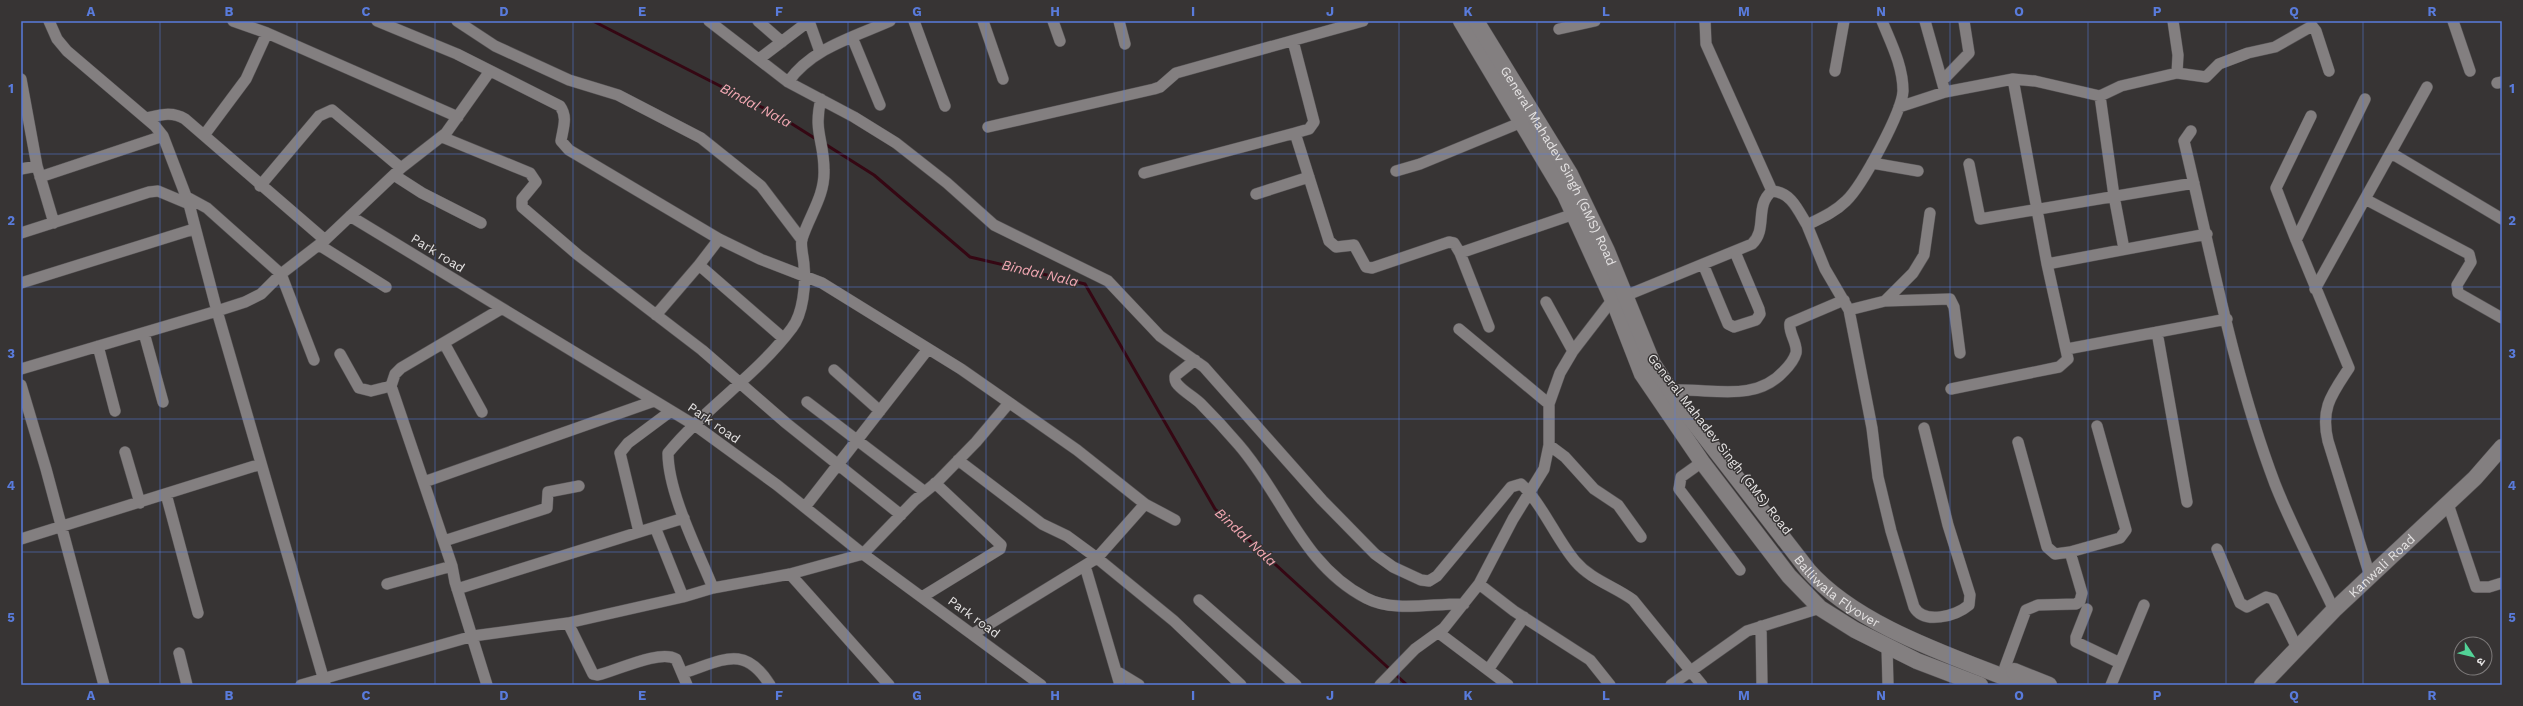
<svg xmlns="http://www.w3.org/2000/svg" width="2523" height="706" font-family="'Work Sans','Noto Sans Devanagari',sans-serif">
<rect width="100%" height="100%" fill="#373434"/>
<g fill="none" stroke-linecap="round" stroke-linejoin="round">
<!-- stream -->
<path stroke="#350713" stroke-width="3" d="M593,21l188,96 35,22
M825,144l49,31 96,82 115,27 130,225 192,176"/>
<defs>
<path id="street" d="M49,21l8,18 10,12 88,75 8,10 26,68 28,107 108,373
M233,21l34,12 191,84
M377,21l80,33 103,52c8,11 3,22 1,35l8,9 150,89 41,20 62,24 139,86 116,81 68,54 30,16
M457,21l38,25 74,34 49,15 83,43 60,48 41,54
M709,21l79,61 66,35 42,26 51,40 47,42 114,56 52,55 44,31 118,133 53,54 18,13 28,13 8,1 8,-5 74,-89 10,-3c20,18 36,56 54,77 16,19 39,25 58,39l69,85
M758,21l24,21
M914,21l31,85
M983,21l20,58
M1053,21l7,20
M1119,21l6,23
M1705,21l1,23 66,147
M1882,21c9,22 21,45 21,70 -1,21 -41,95 -57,110 -11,11 -25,17 -39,24l18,44 24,41 23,118 6,49 13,54 23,76c10,18 42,9 55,-2l1,-10 -22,-70 -24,-97
M1925,21l20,71
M2453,21l17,50
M1559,29l36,-8
M852,37l28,68
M1293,41l21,81 -5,7 -14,4 34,108 7,6 18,-2 12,22 6,1 77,-26 5,1 6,10 114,-39
M759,59l50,-38 11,31
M1835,71l9,-50
M2177,73l29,4 13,-13 29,-11 27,-6 37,-21 4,5 13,40
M21,79l16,87 17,57
M1942,81l27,-28 -5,-32
M788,82c24,-34 66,-45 102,-61
M2497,83l5,-1
M2100,96l14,100 10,53
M2365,99l-69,141 53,128c-17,26 -29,40 -21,73l42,135
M1899,107l46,-15 68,-13 22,2 65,15 21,-10 56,-13 1,-18 -5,-34
M146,118c14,-3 26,-7 39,1l140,121
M988,127l166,-38 6,-2 16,-14 187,-52
M2191,131l-7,10c27,113 50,235 91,343 17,43 39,84 59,126
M205,134l41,-55 21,-46
M442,137l88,36 6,9 -14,17v8l56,48 124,95 84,73 115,92
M2391,153l111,66
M1872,163l46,8
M1969,164l11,55 214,-36
M21,169l16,-3
M1396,171l24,-7 102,-42
M1144,173l151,-40
M394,175l28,18 59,30
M40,177l123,-41
M260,186l59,-70 13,-6 69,58
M1256,194l53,-17
M185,196l22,12 74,66 33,86
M2365,199l104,55 2,8 -14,23 1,8 44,25
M350,216l346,210 81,59 86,69 178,131
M21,233l128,-41 9,-1 31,13
M719,239l-20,26 84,73
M2296,240l-20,-52 35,-72
M319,245l67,42
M1460,253l29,74
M1703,264l25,60 6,3 22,-7 4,-6 -1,-5 -24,-57
M2047,264l160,-30
M21,283l173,-54
M2315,289l112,-202
M1625,296l127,-52c16,-15 2,-38 20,-53 19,1 26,19 35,34
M1885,301l65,-2 4,8 6,46
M1546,302l27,49
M1849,310l36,-9 28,-28 11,-18 6,-42
M656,315l43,-50
M1459,329l90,75
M2157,332l30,170
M144,333l19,69
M444,343l38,69
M98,346l17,65
M2067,349l160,-30
M340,354l19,34 12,3 20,-5
M1195,360l-20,16c0,4 0,6 3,9 6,7 16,12 23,19 13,13 25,26 37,40 45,51 64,121 128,154 28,15 67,5 98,6
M21,369l196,-58 28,-9 16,-8 20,-20 44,-34 76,-72 45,-35 44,-62
M834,370l46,41
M21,385l25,84 58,216
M1951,389l108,-22 9,-8 -21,-95 -34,-185
M1678,390c37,-1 78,12 106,-19 5,-5 10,-11 12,-18 2,-10 -8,-20 -6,-30l54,-23
M807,402l118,90
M2018,442l29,105 8,7 15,-2
M1549,445l16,12 29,32 24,16 23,32
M125,452l15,51
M958,460l84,64 25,12 30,22 77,63 67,64
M1702,462l-21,15 -2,12 61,81
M424,482l230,-81
M166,494l32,119
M2448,504l28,83h13l13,-4
M805,507l123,-158
M655,527l28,70
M639,532l-19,-79 8,-10 43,-32
M21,539l240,-75
M444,541l103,-33 1,-16 31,-6
M2217,549l23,54 7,4 19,-10 7,2 24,49
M1085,566l35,119
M790,574l99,111
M387,584l65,-18
M1479,584l35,27 76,49 20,25
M713,588c-15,-37 -45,-95 -45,-135 37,-45 89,-78 124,-125 11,-14 14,-44 12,-62 0,-7 -4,-20 -2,-27 7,-23 23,-43 22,-69 0,-30 -11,-38 -3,-71
M457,589l227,-71
M922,597l78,-48 1,-4 -66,-62
M1199,600l97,85
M2087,609l-11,28v5l44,21
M568,623l25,51 5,1c18,-4 62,-26 78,-16l11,26
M1761,626l1,59
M1439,633l69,52
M973,634l124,-76 48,-54
M1887,647l1,38
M179,653l8,32
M2005,667l21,-57 12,-5 38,-1 4,-3 2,-8 -12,-41 50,-14 6,-8 -29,-104
M1488,670l36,-53
M1116,671l23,14
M683,673c39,-12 61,-30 87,12
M301,685l172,-49 95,-13 115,-26 30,-9 77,-14 73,-20 52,-54 22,-18 39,-40 33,-39
M487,685l-32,-103 -3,-16 -61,-180 4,-12 6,-6 100,-59
M1380,685l35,-36 29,-21 35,-44 34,-65 31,-50 5,-24v-41l11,-31 13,-22 40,-52
M1671,685l76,-54 73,-23
M2111,685l33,-80"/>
<g id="secondary">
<path d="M1461,21l104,174 51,112 26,67 60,88 87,114 31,32 35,22 62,31 63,24"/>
<path id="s1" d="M1476,21l94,153 37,77 46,113 25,38 130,168c50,57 147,87 216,115"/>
<path d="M2014,671l35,14"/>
<path id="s2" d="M2262,685l72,-75 141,-132 27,-31"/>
</g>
</defs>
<!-- street casing -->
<use href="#street" stroke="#565354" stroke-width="12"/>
<!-- secondary casing -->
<use href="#secondary" stroke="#565354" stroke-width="17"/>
<!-- street -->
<use href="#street" stroke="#837f80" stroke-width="11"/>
<!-- secondary -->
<use href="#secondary" stroke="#837f80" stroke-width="16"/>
</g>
<!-- grid -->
<path fill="none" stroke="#597bdb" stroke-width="1" stroke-opacity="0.55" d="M160,21v664M297,21v664M435,21v664M573,21v664M711,21v664M848,21v664M986,21v664M1124,21v664M1262,21v664M1399,21v664M1537,21v664M1675,21v664M1812,21v664M1950,21v664M2088,21v664M2226,21v664M2363,21v664M21,154h2481M21,287h2481M21,419h2481M21,552h2481"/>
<g text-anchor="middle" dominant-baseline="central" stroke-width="3" stroke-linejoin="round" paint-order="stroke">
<!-- street labels -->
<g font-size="13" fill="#e5e3e3" stroke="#373434">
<text stroke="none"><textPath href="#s1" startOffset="167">General Mahadev Singh (GMS) Road</textPath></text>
<text transform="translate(438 253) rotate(32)">Park road</text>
<text transform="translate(714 423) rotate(35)">Park road</text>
<text transform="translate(1720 444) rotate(52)">General Mahadev Singh (GMS) Road</text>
<text stroke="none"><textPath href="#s2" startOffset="169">Kanwali Road</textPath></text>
<text stroke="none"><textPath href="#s1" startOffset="681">Balliwala Flyover</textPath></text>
<text transform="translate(974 617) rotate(36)">Park road</text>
</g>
<!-- water labels -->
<g font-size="14" font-style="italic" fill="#f5a9b4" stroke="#373434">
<text transform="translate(756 105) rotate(28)">Bindal Nala</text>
<text transform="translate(1040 273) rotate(13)">Bindal Nala</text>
<text transform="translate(1246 537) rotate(43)">Bindal Nala</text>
</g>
</g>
<!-- border -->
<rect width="2523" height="706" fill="none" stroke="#373434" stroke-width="44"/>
<!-- north arrow -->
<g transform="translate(2473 656) rotate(125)"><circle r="19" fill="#373434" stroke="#7d7a7a"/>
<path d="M0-3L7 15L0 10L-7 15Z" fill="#52d397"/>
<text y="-6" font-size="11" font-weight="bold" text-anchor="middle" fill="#e5e3e3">उ</text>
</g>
<rect x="22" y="22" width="2479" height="662" fill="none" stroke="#597bdb" stroke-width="1.5"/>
<g font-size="13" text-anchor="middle" font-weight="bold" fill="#597bdb">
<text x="91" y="16">A</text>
<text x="229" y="16">B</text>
<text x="366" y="16">C</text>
<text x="504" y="16">D</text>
<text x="642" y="16">E</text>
<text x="779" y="16">F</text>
<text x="917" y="16">G</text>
<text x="1055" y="16">H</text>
<text x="1193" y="16">I</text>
<text x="1330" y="16">J</text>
<text x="1468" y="16">K</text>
<text x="1606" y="16">L</text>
<text x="1744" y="16">M</text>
<text x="1881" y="16">N</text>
<text x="2019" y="16">O</text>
<text x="2157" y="16">P</text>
<text x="2294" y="16">Q</text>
<text x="2432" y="16">R</text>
<text x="11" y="93">1</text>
<text x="2512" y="93">1</text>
<text x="11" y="225">2</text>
<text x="2512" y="225">2</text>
<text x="11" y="358">3</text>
<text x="2512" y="358">3</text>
<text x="11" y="490">4</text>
<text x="2512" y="490">4</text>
<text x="11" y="622">5</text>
<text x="2512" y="622">5</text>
<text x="91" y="700">A</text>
<text x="229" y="700">B</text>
<text x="366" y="700">C</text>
<text x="504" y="700">D</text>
<text x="642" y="700">E</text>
<text x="779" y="700">F</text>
<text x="917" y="700">G</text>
<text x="1055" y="700">H</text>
<text x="1193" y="700">I</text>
<text x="1330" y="700">J</text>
<text x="1468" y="700">K</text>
<text x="1606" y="700">L</text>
<text x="1744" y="700">M</text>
<text x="1881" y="700">N</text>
<text x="2019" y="700">O</text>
<text x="2157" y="700">P</text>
<text x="2294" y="700">Q</text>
<text x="2432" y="700">R</text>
</g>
</svg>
